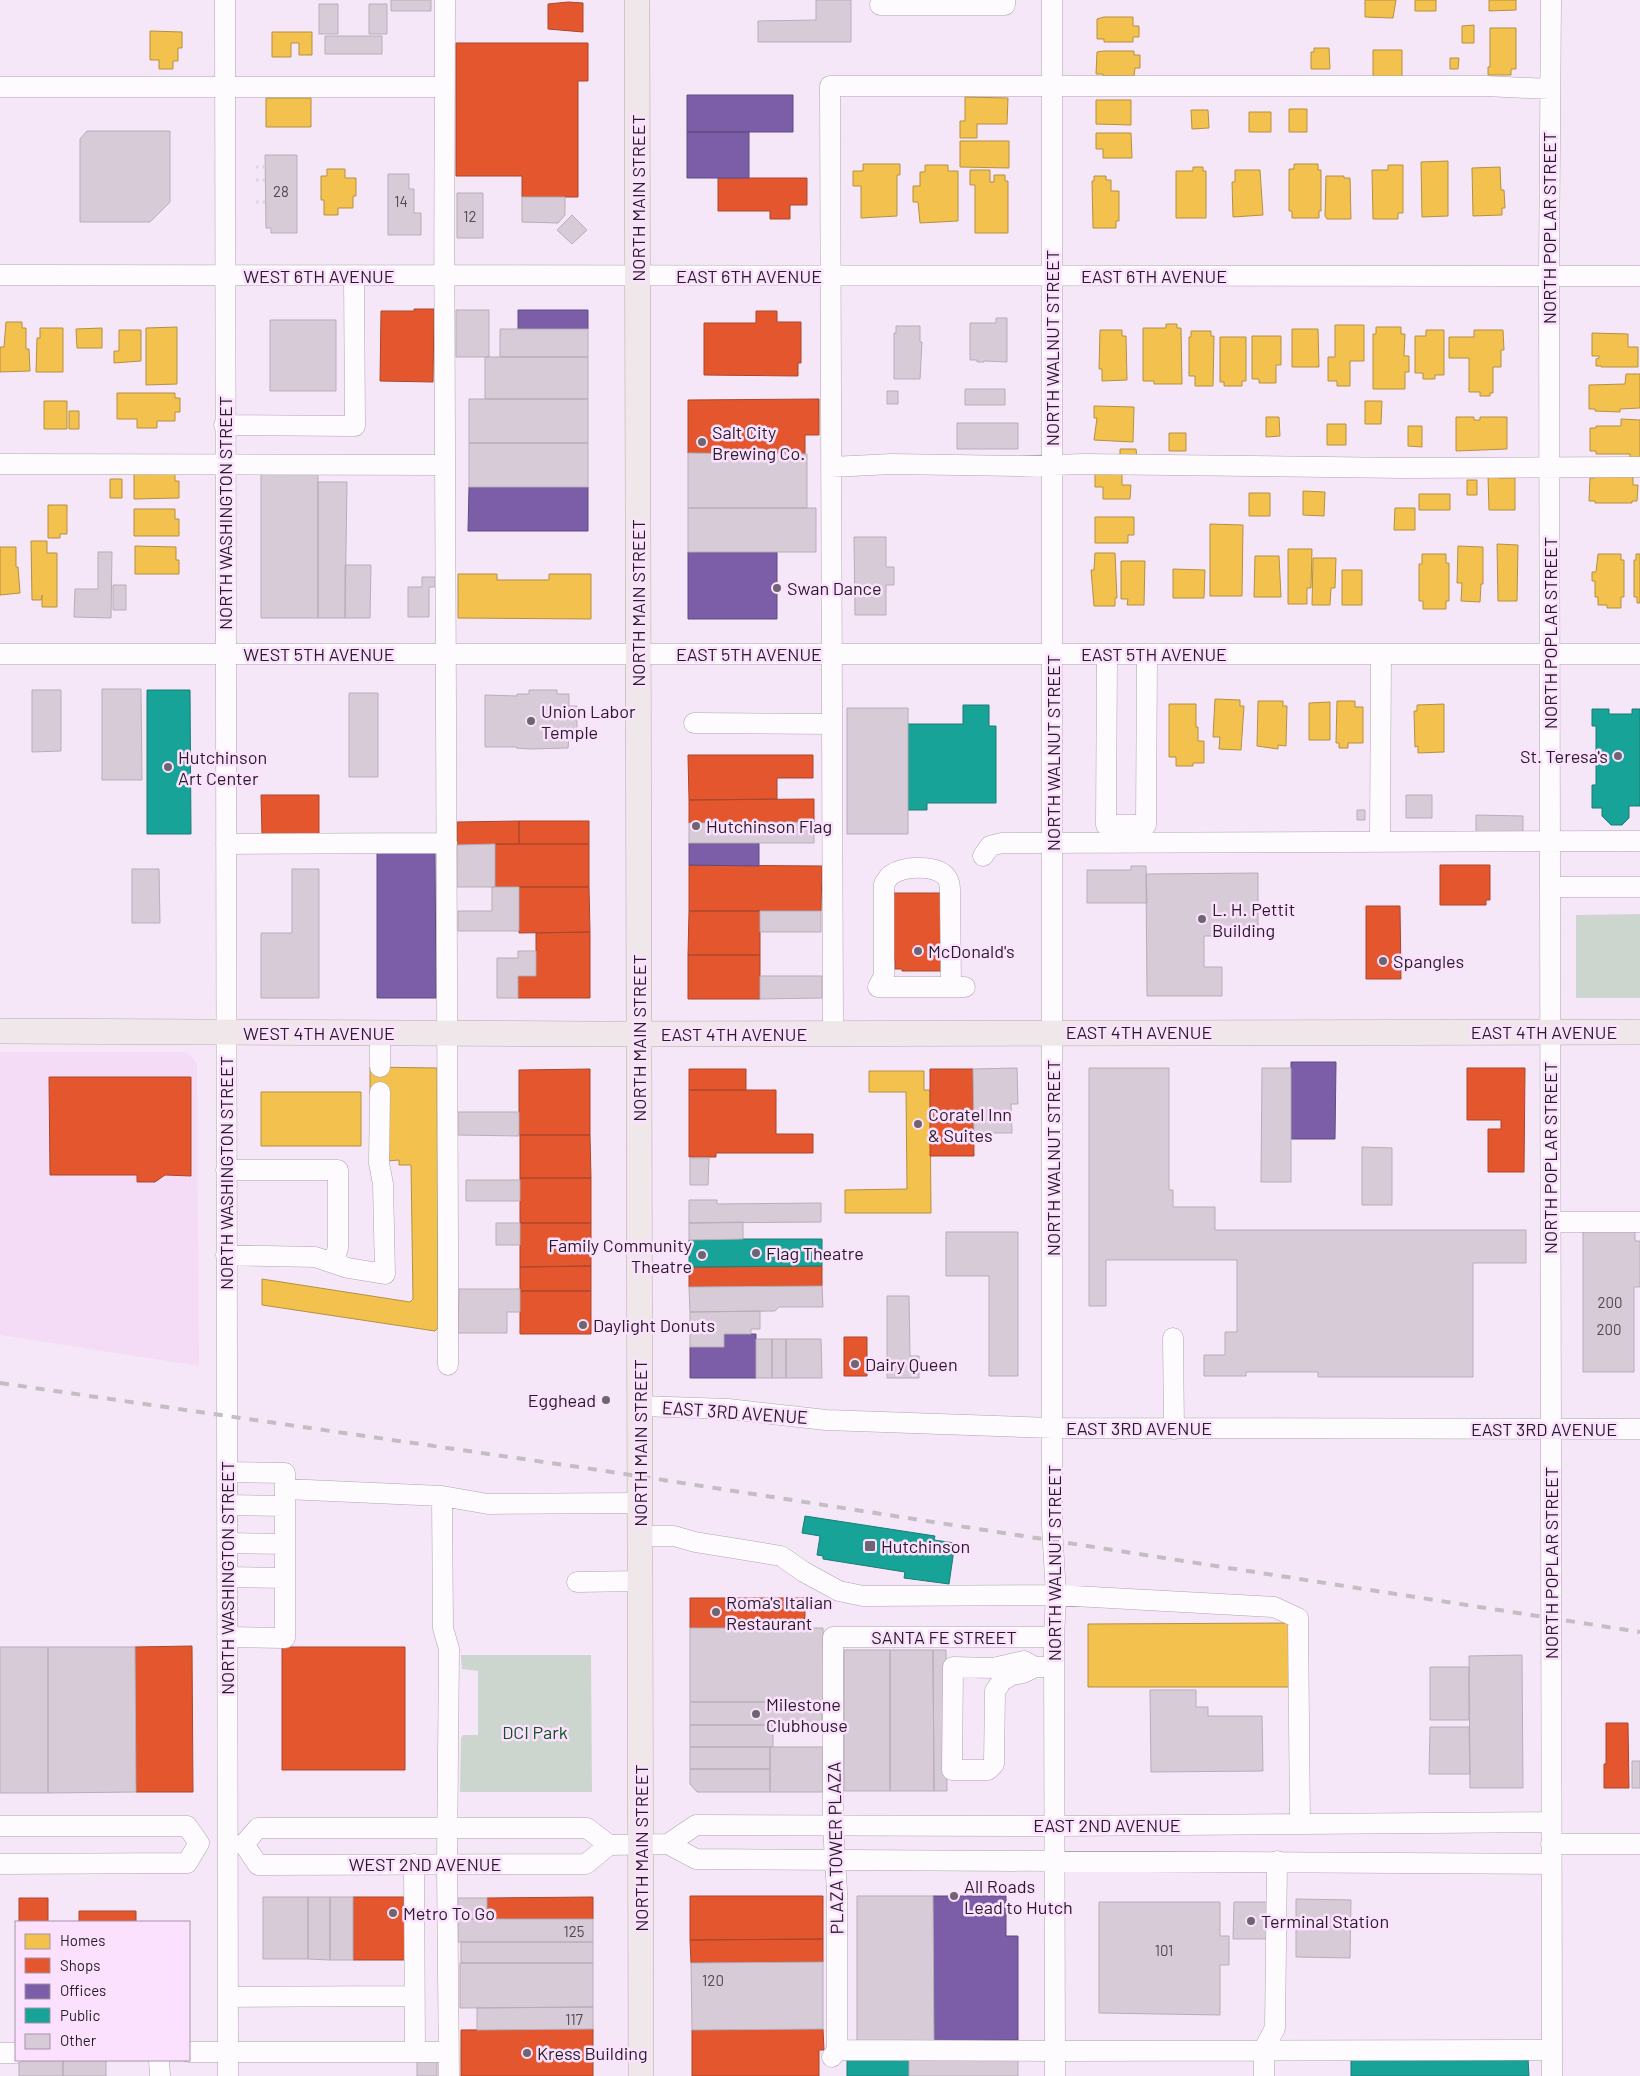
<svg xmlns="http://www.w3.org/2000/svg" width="1640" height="2076" font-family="Barlow,sans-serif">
<rect width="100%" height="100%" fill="#f6e7f8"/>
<!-- built -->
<path fill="#f4dcf7" d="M0,1052h184l7,4 6,8 2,302 -199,-31z"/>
<!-- green -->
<path fill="#cdd5cf" d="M1640,914v84h-64v-83z
M461,1655h130l1,137h-132l1,-54 2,-3h15v-64l-16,-2z"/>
<!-- homes -->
<path fill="#f2c14e" stroke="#b59043" d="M1365,0h31l-3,18 -28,-1z
M1415,0h21v11h-21z
M1489,0h27v10l-27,1z
M1104,17h29v9h6v11h-6v5h-29v-3h-7v-20z
M1474,25v18h-12v-17z
M1490,28h26v41h-5v6h-23v-8h2z
M150,31l32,1v16h-4v13h-5v8h-14v-9h-9z
M272,32h40v23h-13v-12h-8v14h-19z
M1314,48h15l1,21h-19v-17h3z
M1373,50h29v28h-29z
M1104,51h30v4h6v13h-5l-1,8h-31v-2h-7l1,-22z
M1450,58h9l-1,11h-8z
M965,97l43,1 -1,26h-30v14h-17v-17h5z
M266,98h45v29h-45z
M1096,100h35v25l-35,-1z
M1289,109h18v23h-18z
M1191,110h17l1,18 -17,1z
M1249,112h22v20h-22z
M1096,133h35l1,25h-29v-9h-7z
M960,141h49v27l-49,-1z
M1448,161v55l-26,1 -1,-55z
M863,164h37v11h-3v41l-36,2v-32h-8v-15h10z
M1294,164h24v6h3v41h-2v7h-27v-7h-3v-42h5z
M925,165h23v6h10v50l-38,2 -2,-21h-5v-16h7v-14h5z
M1388,165h15v48h-5v6h-25l-1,-49h16z
M1193,167h10v4h3v47h-30v-47h17z
M1500,167l1,23h3l1,18h-3v7l-29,1 -1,-48z
M327,169h18v9h11v18h-3v12h-15v7h-14v-15h-3v-24h6z
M970,170h20v12h4v-7h11v6h3v52h-33v-48h-5z
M1235,170h25l3,45 -30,2 -1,-35h3z
M1094,176h12v4h5v11h8v30h-3v7h-23l-1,-47h2z
M1326,176h18v2h6l1,41h-24l-2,-3z
M6,322h16v6h4v21h3l1,22 -30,1v-25h4z
M1166,324h11v4h4l1,56h-28v-3h-11v-53h23z
M1335,325h29v36h-14v25h-13v-5h-9v-24h7z
M177,327v57l-31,1v-57z
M1376,327h25v7h4l-1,22h5v16h-4v17h-32v-55h3z
M40,328h23v44h-27l1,-34h3z
M102,328v20h-25l-1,-19z
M1292,329h26l1,38h-27z
M119,330h22v31l-27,2v-12h5z
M1100,330h22v6h4l1,44 -25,1v-12h-3z
M1426,330h18v45h-9v4h-12v-6h-8v-37h11z
M1474,330h29l1,20h-3v17h-8v26h-3v3h-10v-4h-11v-34h-20v-21h25z
M1191,331h20v5h3l-1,50h-18v-10h-6v-39h2z
M1592,333l36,1v13h10v20h-37v-1h-5v-7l3,-1v-2h-7z
M1252,336h29v29h-5v18h-17v-4h-7z
M1220,337h26v44h-4v5h-18v-4h-4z
M1626,374h14v34l-20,1v3l-25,-1v-2h-6v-24l36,-1z
M117,393h58v5h5v14h-5v9h-18v7h-20v-9h-20z
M44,401h23v28h-23z
M1365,401h17l-1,23h-16z
M1094,406l40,1 -1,35 -39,-2 3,-22h-3z
M69,411h10v18h-10z
M1266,417h13l1,19 -14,1z
M1456,417h18v3h6v-3h27v32l-51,2z
M1621,419l19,1v38h-10v-4h-34v-3h-6v-23h6v-2h25z
M1327,424h19v21h-19z
M1408,426h14v21l-14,-1z
M1169,433h17v18h-17z
M1120,449h16l1,9h-17z
M134,472h41v9h4v17l-45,1z
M1095,473h27v12h9l-1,14h-27v-12h-8z
M1596,475h37v10h5l-1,16h-5v2h-37v-2h-6l1,-23h5z
M1488,476h11v2h16v32h-26z
M110,479h12v19h-12z
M1467,480h10v15h-10z
M1303,491l22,1 -1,24 -21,-1z
M1249,493h21v23h-21z
M1419,494h31v16h-31z
M48,505h19v29h-7v4h-12z
M1395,508h20v22h-21z
M134,509h41v10h4v17h-45z
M1095,517h39v18h-6v8h-33z
M1210,524l33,1 -1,71h-32z
M31,541h16v12h10v54h-15v-12l-1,5h-9z
M1497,544l21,1 -1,56h-19z
M135,546l41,1v13h3v14h-44z
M1458,546l25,1v37h-2l-1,18 -19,-1 1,-18h-5z
M0,547h16v20h2l2,26 -20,2z
M1288,549h24l-1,39h-4v16h-19z
M1095,553h20l2,45h-2v8h-21l-3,-36h3z
M1422,554h24v9h3v38h-3v8h-23v-8h-4v-37h3z
M1598,554h23v6h3v37h-3v11h-14v-3h-9v-8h-3v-16h-3v-9h4z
M1636,554h4v49h-3v-6h-3v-37h2z
M1255,556h24l2,41h-27z
M1313,558h23l-1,30h-4l-1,17h-18z
M1121,561h24l-1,44h-17l1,-6h-7z
M1173,569l32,1 -1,28h-31z
M1342,570h20v35h-20z
M458,574h39v6h52v-6h42v45l-133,-1z
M1215,699l25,1v6h4l-3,44 -22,-1 1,-12h-7z
M1258,701h25v5h4l-1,40 -8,-1v4l-21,-3z
M1337,701h18v6h8v36h-15v5h-9v-5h-3z
M1330,702v38h-21v-37z
M1169,704h27v23h2v14h6v22h-11v3h-17v-9h-7z
M1444,704v48l-26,1v-7l-3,1 -1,-36h3v-6z
M370,1067l67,1 1,260 -3,3 -173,-26v-26l148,23 3,-3 -2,-134h-12v-5l-11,1 -18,-69z
M869,1071h55v19h6l1,123h-86v-23l62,-1 -1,-97h-37z
M261,1092h100v54h-100z
M1292,1623v64h-204v-63z"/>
<!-- shops -->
<path fill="#e4572e" stroke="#ab462c" d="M568,2l15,1v29l-35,-3v-25z
M456,43h132v38h-10v116h-56v-21h-66z
M718,178h89v27h-17v14h-20v-8h-52z
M414,309h20l-1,73 -53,-1 1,-70h33z
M756,311h21v11h24v41h-3v13l-94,-1v-52h52z
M819,399v36h-14v19l-117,-1v-53z
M688,755h125v23h-36v21l-88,1z
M261,795h58v39h-57z
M814,799v23l-125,1v-23z
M519,821h70v23h-70z
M519,821v23l-62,1v-23z
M495,844h94v43h-94z
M689,865l133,1 -1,45h-132z
M1440,865h50v35h-4v5h-46z
M519,887h70l1,45 -71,1z
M891,893h52l-2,78h-39v-2h-7v-9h-6z
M1366,906h34l1,73h-35z
M689,911h71v44h-72z
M590,932v66h-72v-22h18v-43z
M688,955h72v44h-72z
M1467,1068h58l-1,104h-36v-43h13v-9h-34z
M590,1069v66h-71v-65z
M689,1069h57v21h-57z
M930,1069h43l1,87h-44z
M49,1077h142v99l-26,-1 -10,7h-18v-7h-87z
M689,1090h87v44h37v19h-97v4h-27z
M520,1135h70l1,43h-71z
M520,1178h71v45h-71z
M520,1223h71v43l-71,1z
M591,1266v25h-71v-24z
M822,1266v20l-133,1v-20z
M520,1291h71v43h-71z
M844,1337h23v39h-23z
M690,1598h115v30h-115z
M192,1646l1,146h-57l-1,-145z
M282,1647h123v123h-123z
M1606,1723h22l1,65h-25v-24h2z
M690,1896h133v43l-133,1z
M353,1897h54l-1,63h-53z
M593,1897v22h-106v-21z
M19,1898h29v24h-29z
M79,1911h57v11h-57z
M823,1939v23l-132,1 -1,-23z
M593,2029v47h-132v-46z
M823,2029l1,21h-5v26h-127v-46z"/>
<!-- offices -->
<path fill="#7b5ea7" stroke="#624a81" d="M687,95h106v37h-106z
M687,132h62v46h-62z
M518,310h70v19h-70z
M469,487h119v44h-120z
M688,552h89v67h-89z
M689,843h70v23l-70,-1z
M377,852h58l1,146h-59z
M1291,1062h45l-1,77h-44z
M724,1334h32v44h-66v-31h34z
M933,1896h73v40h12v104l-84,1z"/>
<!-- public -->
<path fill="#17a398" stroke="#1c7b76" d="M147,690h43l1,144h-44z
M963,705h26v21h7v77h-69v7h-19v-86h55z
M1592,709h17v5h23v-5h8v97h-11v12l-7,7h-11l-9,-9v-8h-10v-23h4v-59h-4z
M743,1239h79v27l-133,1v-27z
M805,1516l130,20 -1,4 21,3 -6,41 -45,-6 1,-6 -82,-13v-3l-6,-1 3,-19 -18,-3z
M1528,2058l1,18h-178v-17z
M847,2059h62v17h-62z"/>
<!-- building -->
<path fill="#d8cbd8" stroke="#b8adb9" d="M391,0h40v11h-40z
M816,0h35v42h-93v-21l58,-1z
M319,4h19v30h-19z
M369,4h18v30h-18z
M325,36h57v18h-57z
M87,131h83v71l-20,20h-70v-83z
M265,155h32v78h-26v-5h-5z
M388,174h21v15h5v24h7v22h-33z
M457,193h26v45h-26z
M522,197h43v18l-7,8 -36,-1z
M572,215l15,15 -15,14 -15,-14z
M456,310h33v47h-33z
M996,318h11v44l-23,-1v1h-7v-2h-7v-37h26z
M270,320h66v71h-66z
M896,326h24v16h2l-2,37h-26v-46h2z
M500,329h88v28h-88z
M485,357h103v42h-103z
M965,389h40v16h-40z
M887,391h11v13h-11z
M469,399h119v44h-119z
M957,423h61v26h-61z
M469,443h119v44h-119z
M688,453l119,1v54h-119z
M261,473h57v145h-57z
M318,482h29l-2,136h-27z
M688,508h128v44h-128z
M854,537h32v30h8v18h-8v30h-31z
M98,552h14l-1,66 -37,-1 1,-28h23z
M345,565h26l-1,53h-25z
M422,577h13v10h-6v30h-21v-30h14z
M113,585h13v25h-13z
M102,689h39l1,91h-40z
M32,690h29v61l-29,1z
M529,690h28v4h12v12h8v30h-8l-1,12 -39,1 -13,-1v-1h-31v-52l32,1v-2h12z
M349,693h29v84h-29z
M847,708h61v126h-61z
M1406,795h26v23h-26z
M1357,810h8v10h-8z
M1476,815l47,1v20h-47z
M814,822v21h-125v-20z
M495,844v43h-38v-42z
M1131,866h15l1,37h-60v-33h44z
M132,869h27l1,54h-28z
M292,869h27v129h-58v-65h31z
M1258,873v63h-54v31h18v29h-75l-1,-122z
M492,887h27v44h-61v-20h34z
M760,911h61v21h-61z
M518,951h18v25h-18v22h-21v-40h21z
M760,976h62v22l-62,1z
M1017,1068l1,36h-7l1,29h-38l-1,-64z
M1089,1068h80v122h4v17h42v23h311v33h-53v114h-155v-5h-72v4h-42v-21h21v-23h12v-72h-131v46h-17z
M1262,1068h29v114h-30z
M458,1112h61v24l-61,-1z
M1362,1147l30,1v57h-30z
M690,1158h19l-1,27h-18z
M466,1180h54v21h-54z
M689,1200h28v4l104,-1v19l-132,1z
M743,1222v17l-54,1v-17z
M496,1223h24v22h-24z
M1583,1230h52v11h5v46h-6v85h-51z
M946,1232h72v144h-29v-100h-43z
M822,1286l1,21h-44l-4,4 -85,1 -1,-25z
M459,1289h61v23h-13v21h-49z
M887,1296h22l1,60h9v22h-32z
M760,1311v18h-9v5h-27v13h-34v-35z
M756,1339h16v39h-16z
M772,1339h14v39h-14z
M786,1339h35l1,39h-36z
M690,1628h133l1,74h-134z
M0,1647h48v146h-48z
M48,1647h87l1,145 -88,1z
M844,1650h46v141h-46z
M890,1650h43l1,141h-44z
M933,1650h13l1,141h-13z
M1522,1655l1,133h-53l-1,-132z
M1430,1667h39v53h-39z
M1150,1690h46v17h12v9h54l1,55 -112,1z
M690,1702h132v23h-132z
M690,1725h83v22h-83z
M1430,1727h39l1,47h-41z
M690,1747h80v22h-80z
M770,1747h53v45h-53z
M1632,1761h8v27h-8z
M690,1769h80v23h-73l-7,-8z
M857,1896h76l1,145h-77z
M263,1897h45v62h-45z
M308,1897h22v63l-22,-1z
M330,1897h23v63h-23z
M458,1898h29v21h-29z
M1296,1899l55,1 -1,58 -54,-1z
M1099,1902h121v34h9v29h-9v50l-121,-2z
M1234,1902h34v37h-35z
M458,1919h135v23h-135z
M461,1942h132v21h-132z
M823,1962v67l-131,1 -1,-67z
M460,1963h133v44l-133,1z
M593,2007v22l-116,1v-22z
M909,2059h109v17h-109z
M19,2060h44v16h-44z
M63,2060h43v16h-43z
M417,2060h20v16h-20z"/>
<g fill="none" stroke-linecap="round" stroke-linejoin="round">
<defs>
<path id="minor" d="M225,0l3,2076
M445,0c-3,455 4,910 3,1365
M1052,0v1526l4,69 -2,42 1,439
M1551,0l-2,276 3,1800
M880,5h125v-5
M0,87h444
M0,275l1640,1
M224,425l131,1 -1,-150
M0,464l444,1
M831,467l61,-3 128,2 64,-2 319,4 237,-1
M0,654h1640
M1107,654l-1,171h40l1,-171
M694,723l138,1
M1380,842l1,-188
M226,844l221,-1
M983,856l7,-10 12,-3 638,-2
M1550,887h90
M951,987l-1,-97c0,-3 -1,-9 -3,-12 -9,-14 -43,-12 -56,-3 -3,2 -5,6 -7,9v92l-6,11h87
M380,1033v34
M833,1034l-3,-948h656l63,3
M226,1170h112v78l-5,15
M1551,1222h89
M226,1255l89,2 33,11 37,6 -2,-90 -4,-21 1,-71
M1173,1338l1,91
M640,1406l88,3 98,11 227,8 587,1
M227,1472l58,1v165l-58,-1
M285,1489l157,7 46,8 152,-1
M442,1496l1,132 6,21 -2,216 2,211
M227,1505l58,1
M640,1536h34l21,6 86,14 23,16 35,19 24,5 193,-1 218,12 24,11 2,206
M227,1543l58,1
M227,1577l58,1
M577,1582l63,-1
M1035,1667l-11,-6 -31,7 -40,-1 -1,103h36l6,-6 1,-73 7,-10 10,-6 11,-2 12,-6h19
M0,1826h187l12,17
M244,1844l14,21 328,-1 23,-19 59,-1 28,15 855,5
M244,1844l14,-16h329l22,17
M668,1844l28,-19 358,1 497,-4
M1551,1844h89
M0,1864l187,-1 12,-20
M414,1864l1,188
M228,1997l179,-1
M837,2050l218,1 496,-1
M189,2052h260
M0,2053h16
M832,2057l5,-7v-158l-4,-66v-189h221
M159,2060l1,16
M1264,2076v-27l11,-21 2,-167"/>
<path id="major" d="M637,0l4,2076
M0,1031l593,3 1047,-2"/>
</defs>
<!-- minor casing -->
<use href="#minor" stroke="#aea3b0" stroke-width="21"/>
<!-- major casing -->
<use href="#major" stroke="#baa6b1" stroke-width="26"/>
<!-- path -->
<path stroke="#dad6da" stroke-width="3" stroke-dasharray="2.5 4" stroke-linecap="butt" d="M256,167h9
M256,180h9
M256,202h10"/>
<!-- minor -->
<use href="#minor" stroke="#fefbfe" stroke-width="20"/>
<!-- major -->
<use href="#major" stroke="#f0e7eb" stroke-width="25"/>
<!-- rail -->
<path stroke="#c2bec2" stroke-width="4" stroke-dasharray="9 9" stroke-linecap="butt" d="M0,1383l599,87 1041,162"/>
</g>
<!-- markers -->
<g fill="#6f6471" stroke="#fbe1fe" stroke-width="2">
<circle cx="702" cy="442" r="5"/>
<circle cx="777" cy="588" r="5"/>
<circle cx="531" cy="721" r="5"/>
<circle cx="1618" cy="756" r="5"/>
<circle cx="168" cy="767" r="5"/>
<circle cx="696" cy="826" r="5"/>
<circle cx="1202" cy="919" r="5"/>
<circle cx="918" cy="951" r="5"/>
<circle cx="1383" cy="961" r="5"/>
<circle cx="918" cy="1124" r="5"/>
<circle cx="756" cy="1253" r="5"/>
<circle cx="702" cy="1255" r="5"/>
<circle cx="583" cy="1325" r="5"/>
<circle cx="855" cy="1364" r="5"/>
<circle cx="606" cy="1400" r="5"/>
<rect x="864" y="1540" width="12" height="12" rx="2.5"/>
<circle cx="716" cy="1612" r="5"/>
<circle cx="756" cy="1714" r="5"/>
<circle cx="954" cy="1896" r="5"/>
<circle cx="393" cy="1913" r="5"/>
<circle cx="1251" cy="1921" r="5"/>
<circle cx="527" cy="2053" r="5"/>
</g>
<g text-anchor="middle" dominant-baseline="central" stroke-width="5" stroke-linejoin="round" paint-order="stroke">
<!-- number labels -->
<g font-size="15" fill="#534854">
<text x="281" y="191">28</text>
<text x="401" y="201">14</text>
<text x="470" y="216">12</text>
<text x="1610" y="1302">200</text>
<text x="1609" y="1329">200</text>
<text x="574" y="1931">125</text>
<text x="1164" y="1950">101</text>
<text x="713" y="1980">120</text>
<text x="574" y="2019">117</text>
</g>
<!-- street labels -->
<g font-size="18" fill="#271d28" stroke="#fbe1fe">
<text transform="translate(638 198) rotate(-90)">NORTH MAIN STREET</text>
<text transform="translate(1549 228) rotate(-90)">NORTH POPLAR STREET</text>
<text x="319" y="276">WEST 6TH AVENUE</text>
<text x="749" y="276">EAST 6TH AVENUE</text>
<text x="1154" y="276">EAST 6TH AVENUE</text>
<text transform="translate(1052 348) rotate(-90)">NORTH WALNUT STREET</text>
<text transform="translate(225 513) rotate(-90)">NORTH WASHINGTON STREET</text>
<text transform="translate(638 603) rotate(-90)">NORTH MAIN STREET</text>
<text transform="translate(1550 633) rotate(-90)">NORTH POPLAR STREET</text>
<text x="319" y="654">WEST 5TH AVENUE</text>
<text x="749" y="654">EAST 5TH AVENUE</text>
<text x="1154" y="654">EAST 5TH AVENUE</text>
<text transform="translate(1053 753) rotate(-90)">NORTH WALNUT STREET</text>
<text x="1139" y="1032">EAST 4TH AVENUE</text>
<text x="1544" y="1032">EAST 4TH AVENUE</text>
<text x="319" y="1033">WEST 4TH AVENUE</text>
<text x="734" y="1034">EAST 4TH AVENUE</text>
<text transform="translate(639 1038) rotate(-90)">NORTH MAIN STREET</text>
<text transform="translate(1053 1158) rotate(-90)">NORTH WALNUT STREET</text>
<text transform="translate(1550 1158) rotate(-90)">NORTH POPLAR STREET</text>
<text transform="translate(226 1173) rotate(-90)">NORTH WASHINGTON STREET</text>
<text transform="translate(735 1412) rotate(4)">EAST 3RD AVENUE</text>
<text x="1139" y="1428">EAST 3RD AVENUE</text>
<text x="1544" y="1429">EAST 3RD AVENUE</text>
<text transform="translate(640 1443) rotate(-90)">NORTH MAIN STREET</text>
<text transform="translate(1054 1563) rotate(-90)">NORTH WALNUT STREET</text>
<text transform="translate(1551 1563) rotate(-90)">NORTH POPLAR STREET</text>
<text transform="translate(227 1578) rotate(-90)">NORTH WASHINGTON STREET</text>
<text x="944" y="1637">SANTA FE STREET</text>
<text x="1107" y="1825">EAST 2ND AVENUE</text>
<text transform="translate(641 1848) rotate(-90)">NORTH MAIN STREET</text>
<text transform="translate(835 1848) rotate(-91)">PLAZA TOWER PLAZA</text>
<text x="425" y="1864">WEST 2ND AVENUE</text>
</g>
<!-- poi labels -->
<g font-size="18" fill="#271d28" stroke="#fbe1fe" text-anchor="start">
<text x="712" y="432">Salt City<tspan x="712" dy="21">Brewing Co.</tspan></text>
<text x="787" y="588">Swan Dance</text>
<text x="541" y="711">Union Labor<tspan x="541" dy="21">Temple</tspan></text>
<text x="1608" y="756" text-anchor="end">St. Teresa's</text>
<text x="178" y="757">Hutchinson<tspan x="178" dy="21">Art Center</tspan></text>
<text x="706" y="826">Hutchinson Flag</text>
<text x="1212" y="909">L. H. Pettit<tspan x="1212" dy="21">Building</tspan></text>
<text x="928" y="951">McDonald's</text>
<text x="1393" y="961">Spangles</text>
<text x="928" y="1114">Coratel Inn<tspan x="928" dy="21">&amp; Suites</tspan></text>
<text x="692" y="1245" text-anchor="end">Family Community<tspan x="692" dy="21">Theatre</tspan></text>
<text x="766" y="1253">Flag Theatre</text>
<text x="593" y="1325">Daylight Donuts</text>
<text x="865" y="1364">Dairy Queen</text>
<text x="596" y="1400" text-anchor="end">Egghead</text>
<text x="881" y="1546">Hutchinson</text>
<text x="726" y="1602">Roma's Italian<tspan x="726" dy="21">Restaurant</tspan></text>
<text x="766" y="1704">Milestone<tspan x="766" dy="21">Clubhouse</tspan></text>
<text x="964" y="1886">All Roads<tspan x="964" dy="21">Lead to Hutch</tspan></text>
<text x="403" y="1913">Metro To Go</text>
<text x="1261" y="1921">Terminal Station</text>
<text x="537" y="2053">Kress Building</text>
</g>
<!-- park labels -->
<g font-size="18" fill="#0e5321" stroke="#fbe1fe">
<text x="535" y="1732">DCI Park</text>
</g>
</g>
<!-- legend -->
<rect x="15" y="1921" width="175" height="140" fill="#fbe1fe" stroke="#a693a8"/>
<rect x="25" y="1934" width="25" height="15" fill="#f2c14e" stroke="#a693a8"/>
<text x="60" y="1946" font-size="15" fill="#271d28">Homes</text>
<rect x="25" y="1958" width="25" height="15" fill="#e4572e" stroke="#a693a8"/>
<text x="60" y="1971" font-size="15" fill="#271d28">Shops</text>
<rect x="25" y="1984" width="25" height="15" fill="#7b5ea7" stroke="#a693a8"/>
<text x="60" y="1996" font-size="15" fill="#271d28">Offices</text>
<rect x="25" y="2008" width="25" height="15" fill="#17a398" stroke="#a693a8"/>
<text x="60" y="2021" font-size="15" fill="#271d28">Public</text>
<rect x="25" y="2034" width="25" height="15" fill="#d8cbd8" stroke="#a693a8"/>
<text x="60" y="2046" font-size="15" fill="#271d28">Other</text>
</svg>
